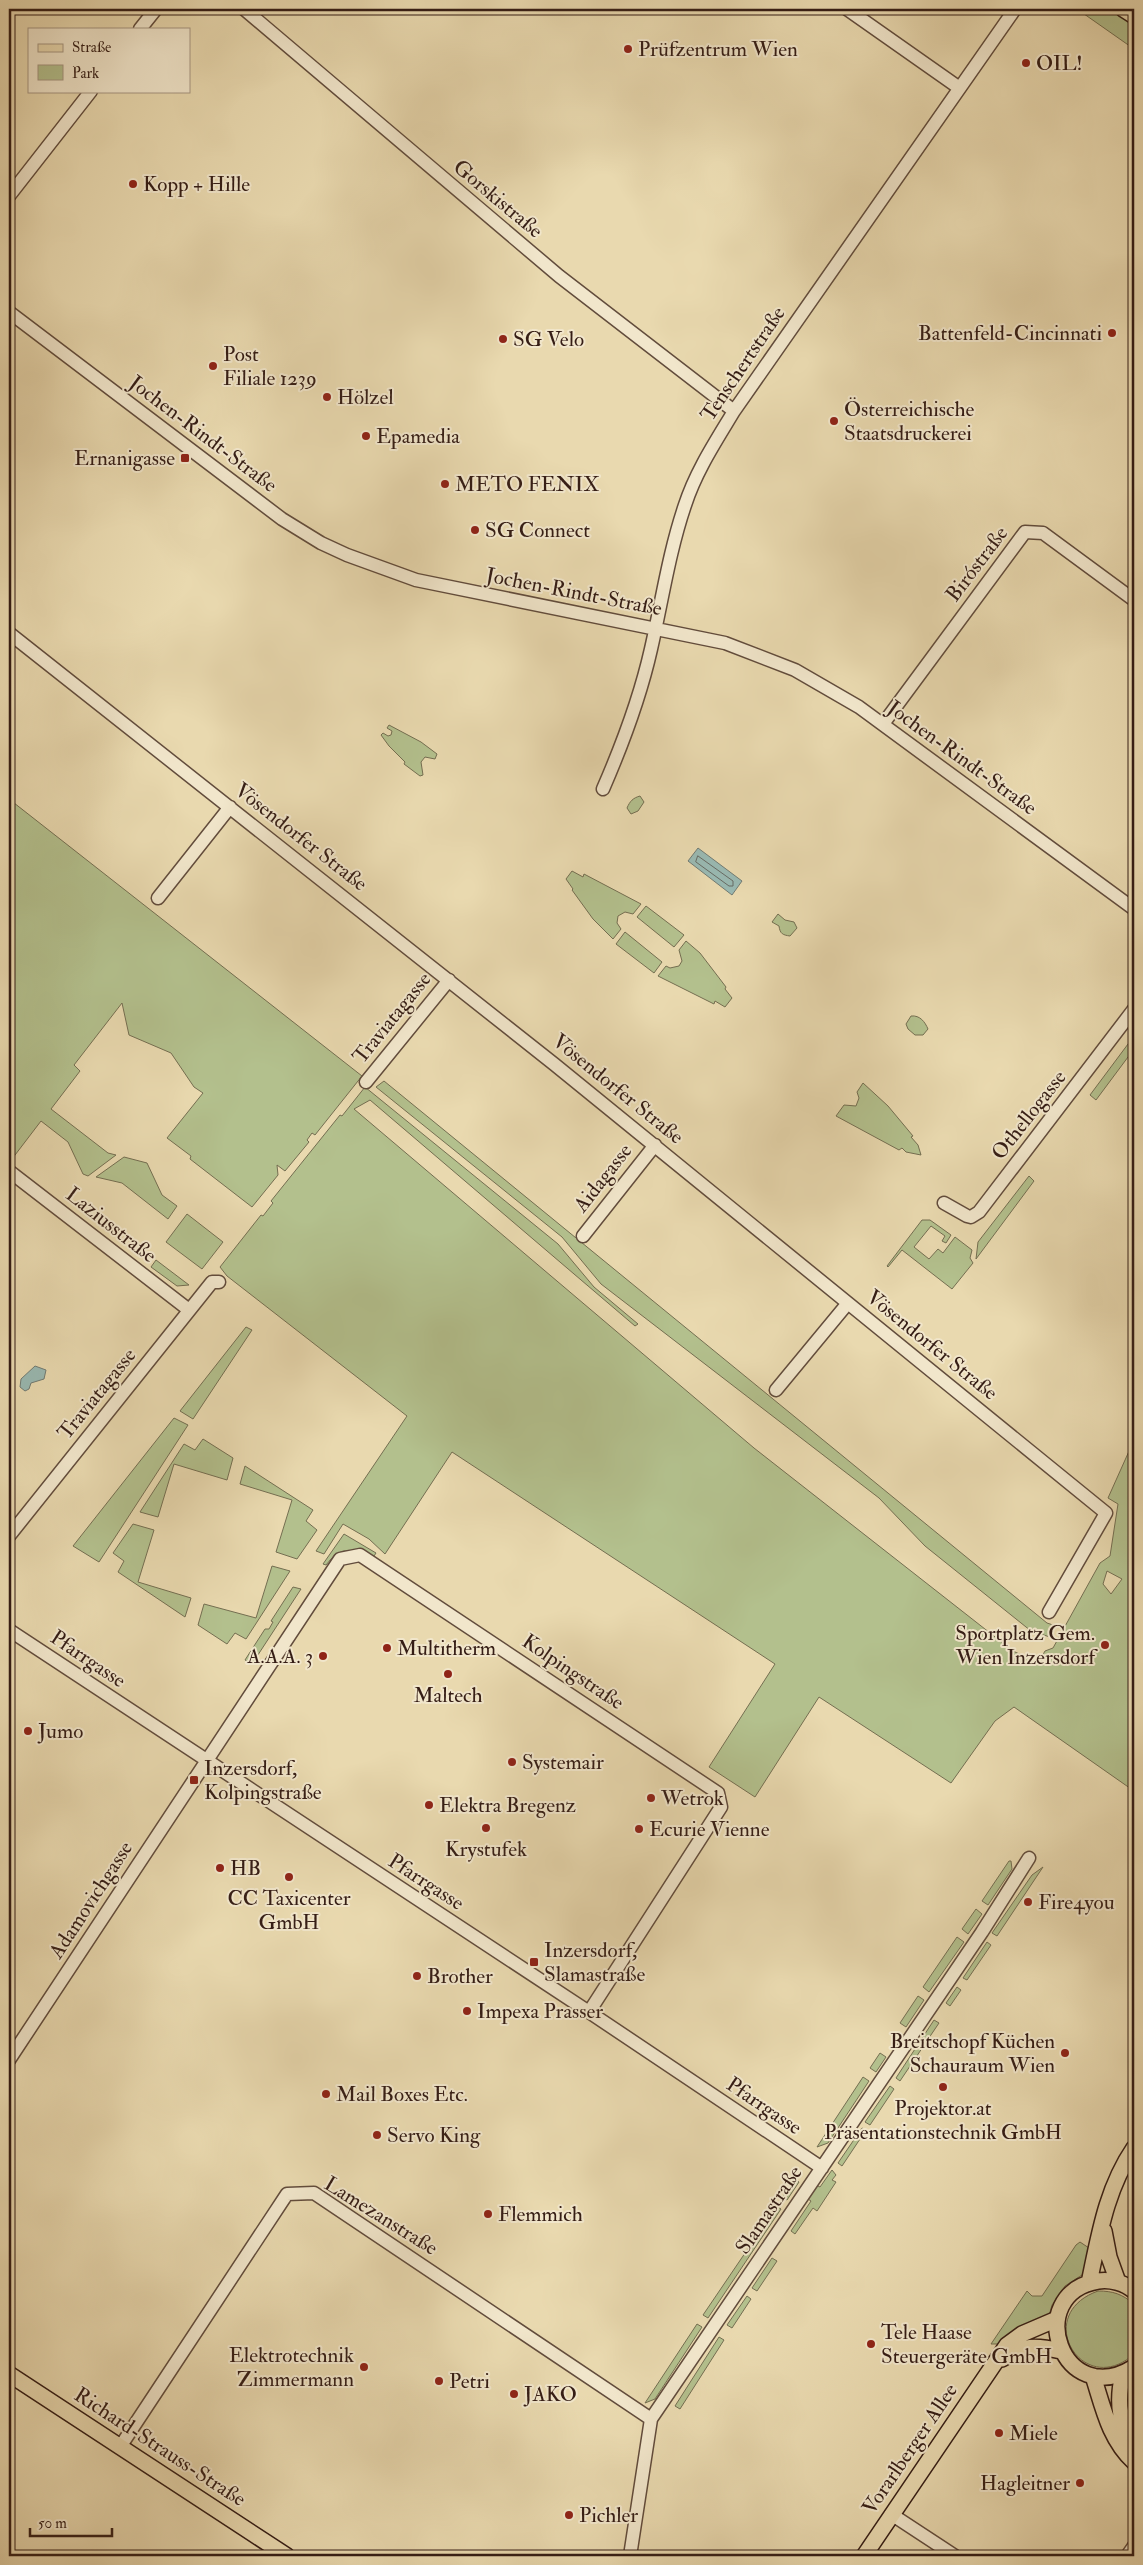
<svg xmlns="http://www.w3.org/2000/svg" width="1143" height="2565" font-family="'IM FELL Double Pica',serif">
<rect width="100%" height="100%" fill="#e9d9af"/>
<filter id="stains"><feTurbulence type="fractalNoise" baseFrequency=".004" numOctaves="4"/><feColorMatrix values="0 0 0 0 .2 0 0 0 0 .09 0 0 0 0 .02 0 0 0 .5 -.17"/></filter>
<radialGradient id="worn" r=".72"><stop offset=".6" stop-color="#630" stop-opacity="0"/><stop offset="1" stop-color="#630" stop-opacity=".3"/></radialGradient>
<!-- green -->
<path fill="#b3c08d" stroke="#746e51" fill-rule="evenodd" d="M1077,9h34l23,16v24z
M389,725l32,17 16,12 -2,5 -10,-2 -4,5 2,13 -3,1 -16,-12 1,-2 -16,-16 -8,-11 2,-2 5,3 3,-1 1,-4 -5,-3z
M640,796l4,6 -6,9 -7,3 -4,-6c3,-7 6,-10 13,-12z
M9,799l353,277 -47,59 -3,-2 -5,7 2,2 -24,29 -8,-6 1,10 -26,32 -62,-48 1,-3 -24,-18 36,-45 -9,-6 -23,-34 -42,-18 -7,-32 -48,62 6,6 -29,38 57,44 8,2 -28,21 -5,-2 -15,-32 -27,-21 -29,38 -3,-2z
M572,871l11,6 1,-3 57,30 -8,10 -8,-2 -7,4 -1,7 4,6 -8,10 -20,-20 -21,-29 1,-1 -7,-10z
M646,906l38,29 -10,12 -37,-30z
M778,914l7,6 9,2 3,6 -7,8c-7,-1 -10,-2 -11,-10l-7,-4z
M625,932l37,30 -8,11 -38,-29z
M686,941l14,12 26,34 -1,2 7,9 -7,9 -10,-6 -1,3 -56,-28 8,-10 4,2 9,-2 3,-5 -3,-11z
M911,1016c9,-1 14,6 17,13l-5,6h-8l-7,-6 -2,-5z
M1134,1036v13l-38,51 -6,-5z
M384,1081l663,542 9,3 -6,11 -19,-6 -106,-85 -46,-48 -278,-214 -39,-47 -186,-150z
M863,1083l25,23 25,30 -2,1 7,8 3,10 -15,-3 -4,-4 -3,2 -63,-34 8,-11 12,1 3,-8 -2,-6z
M365,1087l193,157 36,43 44,37 -3,2 -265,-226 -16,9 400,339 259,203 25,12 7,-12 8,-3 47,-85 10,-7 8,-52 -10,-6 26,-58v351l-120,-84 -19,14 -44,62 -132,-86 -64,100 -46,-30 66,-103 -323,-212 -67,102 -16,-15 -26,-15 -19,30 -8,-3 91,-135 -180,-140 -7,-9 41,-52 2,1 10,-13 -2,-2 69,-86 2,1zM1107,1571l15,8 -11,15 -8,-10z
M124,1157l23,6 15,32 15,11 -9,13 -46,-36 -26,-6z
M1029,1176l5,5 -58,78 2,-17z
M187,1214l36,28 -21,27 -36,-27z
M922,1220h8l21,15 -5,8 -4,-2 3,-5 -14,-10 -17,21 15,12 9,-10 5,4 12,-16 17,13 -2,8 3,5 -21,26 -50,-39 -14,17 -1,-1z
M156,1260l33,25 -12,1 -26,-19z
M246,1327l6,3 -59,89 -13,-8z
M174,1418l14,7 -89,137 -26,-16z
M203,1439l30,19 -6,22 -53,-16 -16,53 -18,-5 44,-68 11,6z
M245,1466l68,44 -7,11 11,9 -20,29 -21,-7 16,-52 -52,-16z
M133,1524l21,6 -16,52 53,16 -6,19 -67,-45 6,-11 -11,-8z
M344,1534l32,19 -2,3c-22,-5 -31,-13 -48,9l-3,-1z
M272,1566l18,5 -44,68 -11,-6 -8,11 -29,-19 6,-21 52,14z
M293,1587l8,2 -49,75 -7,-4 20,-31h4l4,-7 -2,-1z
M1009,1861h2l1,8 -24,36 -6,-4z
M1043,1867l-46,69 -5,-3 40,-58z
M976,1909l6,5 -14,20 -6,-5z
M957,1937l7,5 -35,50 -6,-5z
M987,1942l4,3 -24,35 -4,-2z
M957,1987l4,3 -11,16 -4,-3z
M918,1996l6,4 -18,27 -6,-4z
M934,2020l5,3 -39,58 -4,-3z
M880,2053l6,4 -10,15 -6,-4z
M863,2077l6,4 -41,62 -11,4z
M890,2086l4,3 -24,36 -5,-3z
M862,2128l4,2 -24,36 -4,-3z
M832,2170l4,5 -4,5 4,2 -19,29 -4,-3 -18,26 -4,-3 20,-30 -3,-2 8,-14 4,2z
M795,2180l4,2 -12,18 -5,-3z
M777,2206l4,3 -73,109 -5,-3z
M1080,2242l9,6 -3,22 -4,5 -17,11 -13,19 -2,7 -7,7 -44,25h-8l36,-53 5,5h10l34,-51z
M772,2258l5,3 -20,30 -5,-3z
M1098,2291c15,0 24,3 36,13v50c-51,46 -103,-39 -36,-63z
M747,2296l4,3 -19,29 -5,-3z
M697,2324l5,3 -47,72 -10,4z
M719,2337l5,3 -44,69 -5,-3z"/>
<!-- water -->
<path fill="#99b9b2" stroke="#717b73" d="M698,848l44,33 -10,14 -44,-34z
M35,1366l11,4 -2,9 -13,4 -2,6 -4,2 -5,-4 1,-8z"/>
<g fill="none" stroke-linecap="round" stroke-linejoin="round">
<!-- shore -->
<path stroke="#676b64" stroke-width="1" d="M698,856l35,25v5h-4l-33,-24z"/>
<defs>
<path id="minor" d="M244,9l315,267 175,135
M847,9l111,78
M140,29l16,-20
M9,196l82,-105
M9,312l273,207 39,24 26,12 69,25 309,63 70,27 64,37 275,202
M9,633l545,431 552,449 -57,99
M883,724l142,-192 18,1 91,67
M603,789c20,-46 37,-91 48,-140 11,-48 18,-97 34,-144 11,-34 31,-64 49,-94l281,-402
M158,898l72,-91
M366,1082l83,-102
M9,1171l180,139
M944,1203l23,13 4,1 8,-5 155,-203
M583,1236l72,-91
M776,1390l72,-87
M9,1536l203,-254h7
M9,1630l580,382 233,156
M9,2060l331,-501 20,-4 358,238 3,14 -132,205
M120,2447l167,-253 27,-1 337,226
M891,2514l64,42
M630,2556l21,-137 331,-487 47,-74
M1127,2556l7,-10"/>
<path id="major" d="M1123,9l11,7
M1104,2231l5,26 9,25
M1089,2283c10,-47 17,-94 45,-135
M1134,2291c-9,-8 -24,-12 -36,-10 -76,13 -36,131 36,86
M1002,2359c22,-14 33,-14 59,-8
M9,2374l278,182
M1123,2374c-8,33 -1,49 11,79
M1093,2376c10,31 16,63 41,86
M864,2556l143,-211 15,-11 35,-15"/>
</defs>
<!-- minor casing -->
<use href="#minor" stroke="#624c3c" stroke-width="15"/>
<!-- major casing -->
<use href="#major" stroke="#351d15" stroke-width="18"/>
<!-- minor -->
<use href="#minor" stroke="#f1e6cb" stroke-width="12"/>
<!-- major -->
<use href="#major" stroke="#e9d9af" stroke-width="15"/>
</g>
<!-- markers -->
<g fill="#8f2418" stroke="#f1e6cb" stroke-width="2">
<circle cx="628" cy="49" r="5"/>
<circle cx="1026" cy="63" r="5"/>
<circle cx="133" cy="184" r="5"/>
<circle cx="1112" cy="333" r="5"/>
<circle cx="503" cy="339" r="5"/>
<circle cx="213" cy="366" r="5"/>
<circle cx="327" cy="397" r="5"/>
<circle cx="834" cy="421" r="5"/>
<circle cx="366" cy="436" r="5"/>
<rect x="180" y="453" width="10" height="10" rx="2.5"/>
<circle cx="445" cy="484" r="5"/>
<circle cx="475" cy="530" r="5"/>
<circle cx="1105" cy="1645" r="5"/>
<circle cx="387" cy="1648" r="5"/>
<circle cx="323" cy="1656" r="5"/>
<circle cx="448" cy="1674" r="5"/>
<circle cx="28" cy="1731" r="5"/>
<circle cx="512" cy="1762" r="5"/>
<rect x="189" y="1775" width="10" height="10" rx="2.5"/>
<circle cx="651" cy="1798" r="5"/>
<circle cx="429" cy="1805" r="5"/>
<circle cx="486" cy="1828" r="5"/>
<circle cx="639" cy="1829" r="5"/>
<circle cx="220" cy="1868" r="5"/>
<circle cx="289" cy="1877" r="5"/>
<circle cx="1028" cy="1902" r="5"/>
<rect x="529" y="1957" width="10" height="10" rx="2.5"/>
<circle cx="417" cy="1976" r="5"/>
<circle cx="467" cy="2011" r="5"/>
<circle cx="1065" cy="2053" r="5"/>
<circle cx="943" cy="2087" r="5"/>
<circle cx="326" cy="2094" r="5"/>
<circle cx="377" cy="2135" r="5"/>
<circle cx="488" cy="2214" r="5"/>
<circle cx="871" cy="2344" r="5"/>
<circle cx="364" cy="2367" r="5"/>
<circle cx="439" cy="2381" r="5"/>
<circle cx="514" cy="2394" r="5"/>
<circle cx="999" cy="2433" r="5"/>
<circle cx="1080" cy="2483" r="5"/>
<circle cx="569" cy="2515" r="5"/>
</g>
<g text-anchor="middle" dominant-baseline="central" stroke-width="4" stroke-linejoin="round" paint-order="stroke">
<!-- poi labels -->
<g font-size="21" fill="#351d15" stroke="#f1e6cb" text-anchor="start">
<text x="638" y="49">Prüfzentrum Wien</text>
<text x="1036" y="63">OIL!</text>
<text x="143" y="184">Kopp + Hille</text>
<text x="1102" y="333" text-anchor="end">Battenfeld-Cincinnati</text>
<text x="513" y="339">SG Velo</text>
<text x="223" y="354">Post<tspan x="223" dy="24">Filiale 1239</tspan></text>
<text x="337" y="397">Hölzel</text>
<text x="844" y="409">Österreichische<tspan x="844" dy="24">Staatsdruckerei</tspan></text>
<text x="376" y="436">Epamedia</text>
<text x="175" y="458" text-anchor="end">Ernanigasse</text>
<text x="455" y="484">METO FENIX</text>
<text x="485" y="530">SG Connect</text>
<text x="1095" y="1633" text-anchor="end">Sportplatz Gem.<tspan x="1095" dy="24">Wien Inzersdorf</tspan></text>
<text x="397" y="1648">Multitherm</text>
<text x="313" y="1656" text-anchor="end">A.A.A. 3</text>
<text x="448" y="1695" text-anchor="middle">Maltech</text>
<text x="38" y="1731">Jumo</text>
<text x="522" y="1762">Systemair</text>
<text x="204" y="1768">Inzersdorf,<tspan x="204" dy="24">Kolpingstraße</tspan></text>
<text x="661" y="1798">Wetrok</text>
<text x="439" y="1805">Elektra Bregenz</text>
<text x="649" y="1829">Ecurie Vienne</text>
<text x="486" y="1849" text-anchor="middle">Krystufek</text>
<text x="230" y="1868">HB</text>
<text x="289" y="1898" text-anchor="middle">CC Taxicenter<tspan x="289" dy="24">GmbH</tspan></text>
<text x="1038" y="1902">Fire4you</text>
<text x="544" y="1950">Inzersdorf,<tspan x="544" dy="24">Slamastraße</tspan></text>
<text x="427" y="1976">Brother</text>
<text x="477" y="2011">Impexa Prasser</text>
<text x="1055" y="2041" text-anchor="end">Breitschopf Küchen<tspan x="1055" dy="24">Schauraum Wien</tspan></text>
<text x="336" y="2094">Mail Boxes Etc.</text>
<text x="943" y="2108" text-anchor="middle">Projektor.at<tspan x="943" dy="24">Präsentationstechnik GmbH</tspan></text>
<text x="387" y="2135">Servo King</text>
<text x="498" y="2214">Flemmich</text>
<text x="881" y="2332">Tele Haase<tspan x="881" dy="24">Steuergeräte GmbH</tspan></text>
<text x="354" y="2355" text-anchor="end">Elektrotechnik<tspan x="354" dy="24">Zimmermann</tspan></text>
<text x="449" y="2381">Petri</text>
<text x="524" y="2394">JAKO</text>
<text x="1009" y="2433">Miele</text>
<text x="1070" y="2483" text-anchor="end">Hagleitner</text>
<text x="579" y="2515">Pichler</text>
</g>
<!-- street labels -->
<g font-size="21" fill="#351d15" stroke="#f1e6cb">
<text transform="translate(498 199) rotate(40)">Gorskistraße</text>
<text transform="translate(743 364) rotate(-56)">Tenschertstraße</text>
<text transform="translate(203 434) rotate(37)">Jochen-Rindt-Straße</text>
<text transform="translate(977 564) rotate(-53)">Biróstraße</text>
<text transform="translate(574 592) rotate(11)">Jochen-Rindt-Straße</text>
<text transform="translate(962 758) rotate(36)">Jochen-Rindt-Straße</text>
<text transform="translate(301 837) rotate(38)">Vösendorfer Straße</text>
<text transform="translate(392 1018) rotate(-51)">Traviatagasse</text>
<text transform="translate(618 1089) rotate(39)">Vösendorfer Straße</text>
<text transform="translate(1029 1115) rotate(-52)">Othellogasse</text>
<text transform="translate(603 1178) rotate(-52)">Aidagasse</text>
<text transform="translate(111 1225) rotate(38)">Laziusstraße</text>
<text transform="translate(932 1345) rotate(39)">Vösendorfer Straße</text>
<text transform="translate(97 1394) rotate(-51)">Traviatagasse</text>
<text transform="translate(88 1659) rotate(34)">Pfarrgasse</text>
<text transform="translate(573 1672) rotate(34)">Kolpingstraße</text>
<text transform="translate(426 1882) rotate(33)">Pfarrgasse</text>
<text transform="translate(91 1900) rotate(-57)">Adamovichgasse</text>
<text transform="translate(764 2106) rotate(34)">Pfarrgasse</text>
<text transform="translate(769 2210) rotate(-56)">Slamastraße</text>
<text transform="translate(381 2216) rotate(32)">Lamezanstraße</text>
<text transform="translate(160 2447) rotate(33)">Richard-Strauss-Straße</text>
<text transform="translate(910 2449) rotate(-56)">Vorarlberger Allee</text>
</g>
</g>
<!-- margin -->
<rect width="1143" height="2565" fill="none" stroke="#e9d9af" stroke-width="30"/>
<rect x="10" y="10" width="1123" height="2545" fill="none" stroke="#351d15" stroke-width="2.5"/>
<rect x="15" y="15" width="1113" height="2535" fill="none" stroke="#351d15"/>
<!-- legend -->
<rect x="28" y="28" width="162" height="65" fill="#f1e6cb" stroke="#a69682"/>
<rect x="38" y="44" width="25" height="8" fill="#e9d9af" stroke="#a69682"/>
<text x="72" y="52" font-size="15" fill="#351d15">Straße</text>
<rect x="38" y="65" width="25" height="15" fill="#b3c08d" stroke="#a69682"/>
<text x="72" y="78" font-size="15" fill="#351d15">Park</text>
<!-- scale -->
<path d="M30 2528v8h82v-8" fill="none" stroke="#351d15" stroke-width="2.5"/>
<text x="38" y="2528" font-size="15" fill="#351d15" stroke="#f1e6cb" stroke-width="4" paint-order="stroke">50 m</text>
<rect width="100%" height="100%" filter="url(#stains)"/>
<rect width="100%" height="100%" fill="url(#worn)"/>
</svg>
